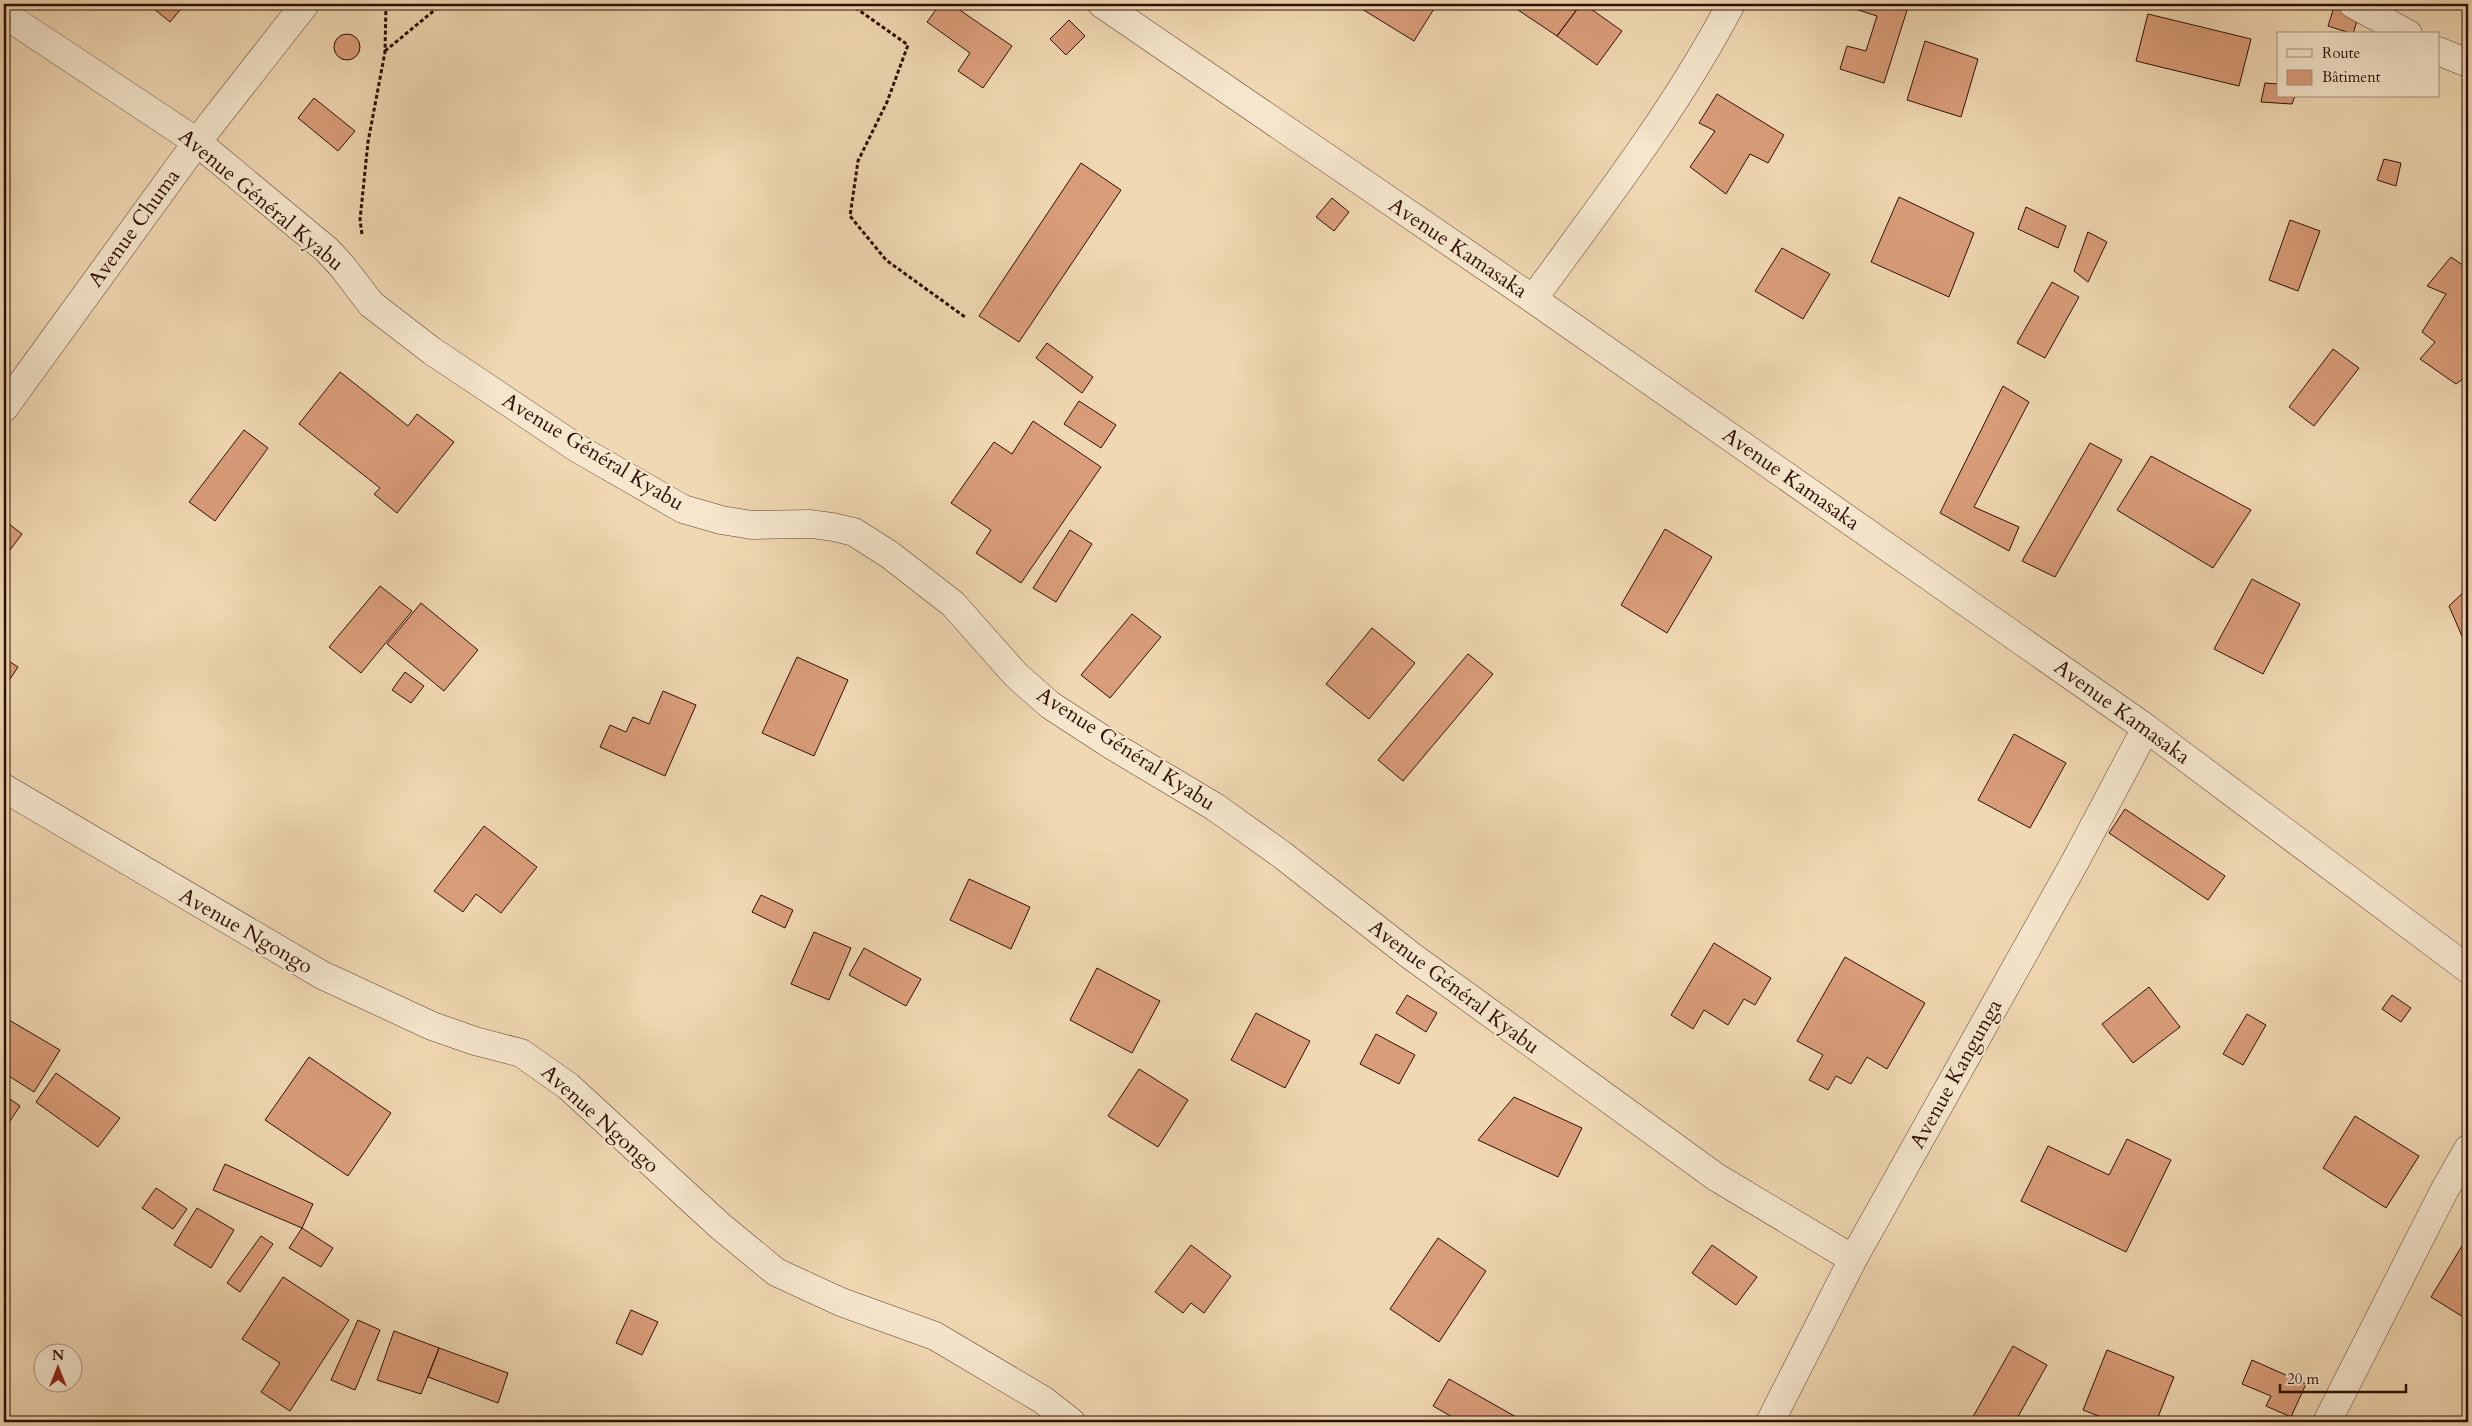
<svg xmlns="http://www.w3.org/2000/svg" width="2472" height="1426" font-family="Cardo,serif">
<rect width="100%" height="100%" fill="#f0d8b2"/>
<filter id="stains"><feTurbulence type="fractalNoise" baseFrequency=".004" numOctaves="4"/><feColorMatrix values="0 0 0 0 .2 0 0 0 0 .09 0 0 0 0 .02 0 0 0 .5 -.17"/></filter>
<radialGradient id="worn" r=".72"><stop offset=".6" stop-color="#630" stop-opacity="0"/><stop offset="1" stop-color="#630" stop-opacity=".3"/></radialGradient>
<!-- building -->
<path fill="#da9d7a" stroke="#2d0f03" d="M148,4h37l-15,18z
M940,4h11l61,42 -29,42 -25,-17 12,-18 -43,-31z
M1365,4h72l-23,37 -52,-32z
M1509,4h72l-24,32z
M1581,4h3l38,27 -25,34 -40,-29z
M1856,4h53l-25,79 -44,-14 7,-23 19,5 11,-35 -22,-7z
M2335,4l25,7 -7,23 -25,-8z
M2148,14l103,25 -12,47 -103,-25z
M1069,20l16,16 -19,19 -16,-16z
M334 47a13 13 0 1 1 26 0a13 13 0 1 1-26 0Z
M1925,41l53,18 -17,58 -54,-17z
M2265,83l13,1v12h17l-3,8 -31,-2z
M1717,94l67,41 -16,28 -18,-9 -24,40 -36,-27 25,-36 -16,-8z
M314,98l41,33 -17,20 -40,-33z
M2384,159l17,4 -5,23 -19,-6z
M1081,163l40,27 -102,152 -40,-26z
M1899,197l75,36 -25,64 -78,-35z
M1332,198l17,14 -15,19 -18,-14z
M2026,207l40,19 -8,22 -40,-19z
M2290,220l30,11 -22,60 -29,-11z
M2088,232l19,10 -19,40 -14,-11z
M1782,248l48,26 -27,45 -48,-28z
M2451,257l13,9 4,-6v115l-12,9 -36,-25 15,-17 -13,-10 24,-38 -19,-8z
M2052,282l27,15 -34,61 -28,-15z
M1047,343l46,34 -11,16 -46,-35z
M2333,349l26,19 -45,58 -25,-19z
M340,372l68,54 9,-12 37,28 -57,71 -23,-19 6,-6 -81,-64z
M2003,386l26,16 -55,105 45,20 -10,24 -69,-38z
M1079,401l37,24 -15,23 -37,-24z
M1033,421l68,46 -80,116 -45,-30 15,-23 -40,-27 43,-61 18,12z
M244,430l24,18 -53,73 -26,-19z
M2090,443l32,17 -67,117 -33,-16z
M2151,456l100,54 -38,58 -96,-58z
M4,520l18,14 -12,16 -6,-5z
M1665,529l47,28 -45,76 -46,-28z
M1070,530l22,14 -36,58 -23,-14z
M2252,579l48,25 -37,70 -49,-25z
M380,586l32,25 -51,62 -32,-26z
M2468,588v62l-19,-44z
M421,603l57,47 -34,41 -57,-47z
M1132,614l29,23 -51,61 -29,-23z
M1372,628l43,35 -46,56 -43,-35z
M1468,654l25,20 -90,107 -25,-21z
M797,657l51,23 -34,76 -52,-23z
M4,658l14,9 -12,18 -2,-1z
M405,672l19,14 -13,17 -19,-13z
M663,691l33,14 -31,71 -65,-29 10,-22 16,7 7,-15 16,7z
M2014,734l52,29 -36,65 -52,-28z
M2125,809l100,67 -17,24 -99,-67z
M484,826l53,41 -36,46 -25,-19 -13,18 -29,-21z
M969,879l61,28 -19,42 -61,-29z
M761,895l32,15 -8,18 -33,-16z
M814,932l37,16 -22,52 -38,-16z
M1714,943l57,35 -16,27 -11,-6 -16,26 -24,-15 -11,19 -22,-14z
M864,948l57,31 -15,27 -57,-31z
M1845,957l80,46 -38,66 -20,-12 -16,27 -15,-8 -8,14 -19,-10 14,-25 -26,-14z
M1097,968l63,33 -28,52 -62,-33z
M2149,987l31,40 -47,36 -31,-39z
M1407,995l30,18 -11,19 -30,-19z
M2392,995l19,13 -10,14 -19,-13z
M1256,1013l54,28 -25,47 -54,-28z
M2247,1014l19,11 -23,40 -20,-11z
M4,1017l56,33 -26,42 -30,-19z
M1376,1034l39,21 -16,29 -39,-20z
M309,1057l82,56 -43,63 -83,-56z
M1139,1069l49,31 -30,47 -50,-31z
M56,1073l64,45 -22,29 -62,-45z
M4,1095l16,11 -16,24z
M1514,1097l68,31 -24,49 -80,-37z
M2355,1116l64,40 -33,52 -63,-40z
M2127,1139l44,21 -45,92 -105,-51 27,-55 61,29z
M225,1164l88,40 -11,24 -89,-38z
M156,1188l31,21 -14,20 -31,-21z
M197,1208l37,22 -23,38 -37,-23z
M302,1228l31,20 -12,19 -32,-19z
M261,1236l12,8 -33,48 -13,-9z
M2468,1236v84l-37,-23z
M1438,1238l48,33 -47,71 -49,-33z
M1191,1245l40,31 -27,37 -13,-10 -8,10 -28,-21z
M1712,1245l45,32 -21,28 -44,-32z
M283,1277l66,43 -59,91 -29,-19 19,-29 -38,-24z
M631,1310l27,12 -16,33 -26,-12z
M358,1320l22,10 -25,60 -24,-10z
M394,1331l45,17 -18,46 -44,-14z
M2013,1346l34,19 -32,57h-45z
M439,1348l69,25 -10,30 -70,-26z
M2107,1350l67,27 -18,45h-42l-31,-12z
M2252,1360l54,24 -15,33 -25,-11 5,-10 -29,-12z
M1449,1379l76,43h-64l-28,-16z"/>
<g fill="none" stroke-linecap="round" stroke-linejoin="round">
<defs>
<path id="minor" d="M1102,4l431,295 613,429 322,241
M2353,4l55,30
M4,14l193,128 130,108 15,16 29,38 61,47 145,97 106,61 38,11 31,5 59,-1 22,3 21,5 36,23 63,49 63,71 34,30 63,41 102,61 66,47 129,101 306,222 137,82
M2438,51l30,12
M1533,299c70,-96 143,-190 198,-295
M4,408l193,-266 108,-138
M4,788l318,187 110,51 43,15 46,12 47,33 151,139 57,47 65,30 94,34 108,64 28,22
M1770,1422l83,-163 223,-399 70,-132
M2327,1422l117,-231 24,-42"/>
</defs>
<!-- minor casing -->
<use href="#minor" stroke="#5e412f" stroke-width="29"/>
<!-- path -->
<path stroke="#2d0f03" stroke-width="3" stroke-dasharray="4 2.5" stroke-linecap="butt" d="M850,4l58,41 -21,57 -29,59 -8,55 36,44 79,57
M385,51l57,-47
M362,234l-2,-14 8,-78 17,-90 1,-48"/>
<!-- minor -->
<use href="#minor" stroke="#f5e6cd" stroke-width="28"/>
</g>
<g text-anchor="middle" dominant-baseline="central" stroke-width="4.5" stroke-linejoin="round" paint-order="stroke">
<!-- street labels -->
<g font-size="21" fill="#2d0f03" stroke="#f5e6cd">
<text transform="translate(261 200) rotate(40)">Avenue Général Kyabu</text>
<text transform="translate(134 228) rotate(-54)">Avenue Chuma</text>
<text transform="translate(1458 248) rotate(34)">Avenue Kamasaka</text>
<text transform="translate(593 452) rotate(31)">Avenue Général Kyabu</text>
<text transform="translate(1791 479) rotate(35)">Avenue Kamasaka</text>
<text transform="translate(2122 712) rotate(36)">Avenue Kamasaka</text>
<text transform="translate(1126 749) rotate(33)">Avenue Général Kyabu</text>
<text transform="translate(246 931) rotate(30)">Avenue Ngongo</text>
<text transform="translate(1454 987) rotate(37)">Avenue Général Kyabu</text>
<text transform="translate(1956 1074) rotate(-61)">Avenue Kangunga</text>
<text transform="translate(600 1119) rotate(42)">Avenue Ngongo</text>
</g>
</g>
<!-- margin -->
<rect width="2472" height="1426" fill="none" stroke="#f0d8b2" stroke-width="20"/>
<rect x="5" y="5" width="2462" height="1416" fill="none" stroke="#2d0f03" stroke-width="2.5"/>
<rect x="10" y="10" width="2452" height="1406" fill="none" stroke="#2d0f03"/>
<!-- legend -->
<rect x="2277" y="32" width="162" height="65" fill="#f5e6cd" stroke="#a5907c"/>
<rect x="2287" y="49" width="25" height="8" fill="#f5e6cd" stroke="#a5907c"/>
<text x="2322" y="58" font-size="15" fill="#2d0f03">Route</text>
<rect x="2287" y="70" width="25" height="15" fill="#da9d7a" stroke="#a5907c"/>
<text x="2322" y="82" font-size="15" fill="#2d0f03">Bâtiment</text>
<!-- north arrow -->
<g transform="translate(58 1368)"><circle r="24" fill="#f5e6cd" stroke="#a5907c"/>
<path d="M0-4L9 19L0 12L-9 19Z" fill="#8f2418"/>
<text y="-8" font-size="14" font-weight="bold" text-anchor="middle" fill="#2d0f03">N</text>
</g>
<!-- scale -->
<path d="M2280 1384v8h126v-8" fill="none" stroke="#2d0f03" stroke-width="2.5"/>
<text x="2287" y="1384" font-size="15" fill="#2d0f03" stroke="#f5e6cd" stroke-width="4" paint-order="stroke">20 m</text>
<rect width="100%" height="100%" filter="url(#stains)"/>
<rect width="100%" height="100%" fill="url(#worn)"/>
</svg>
